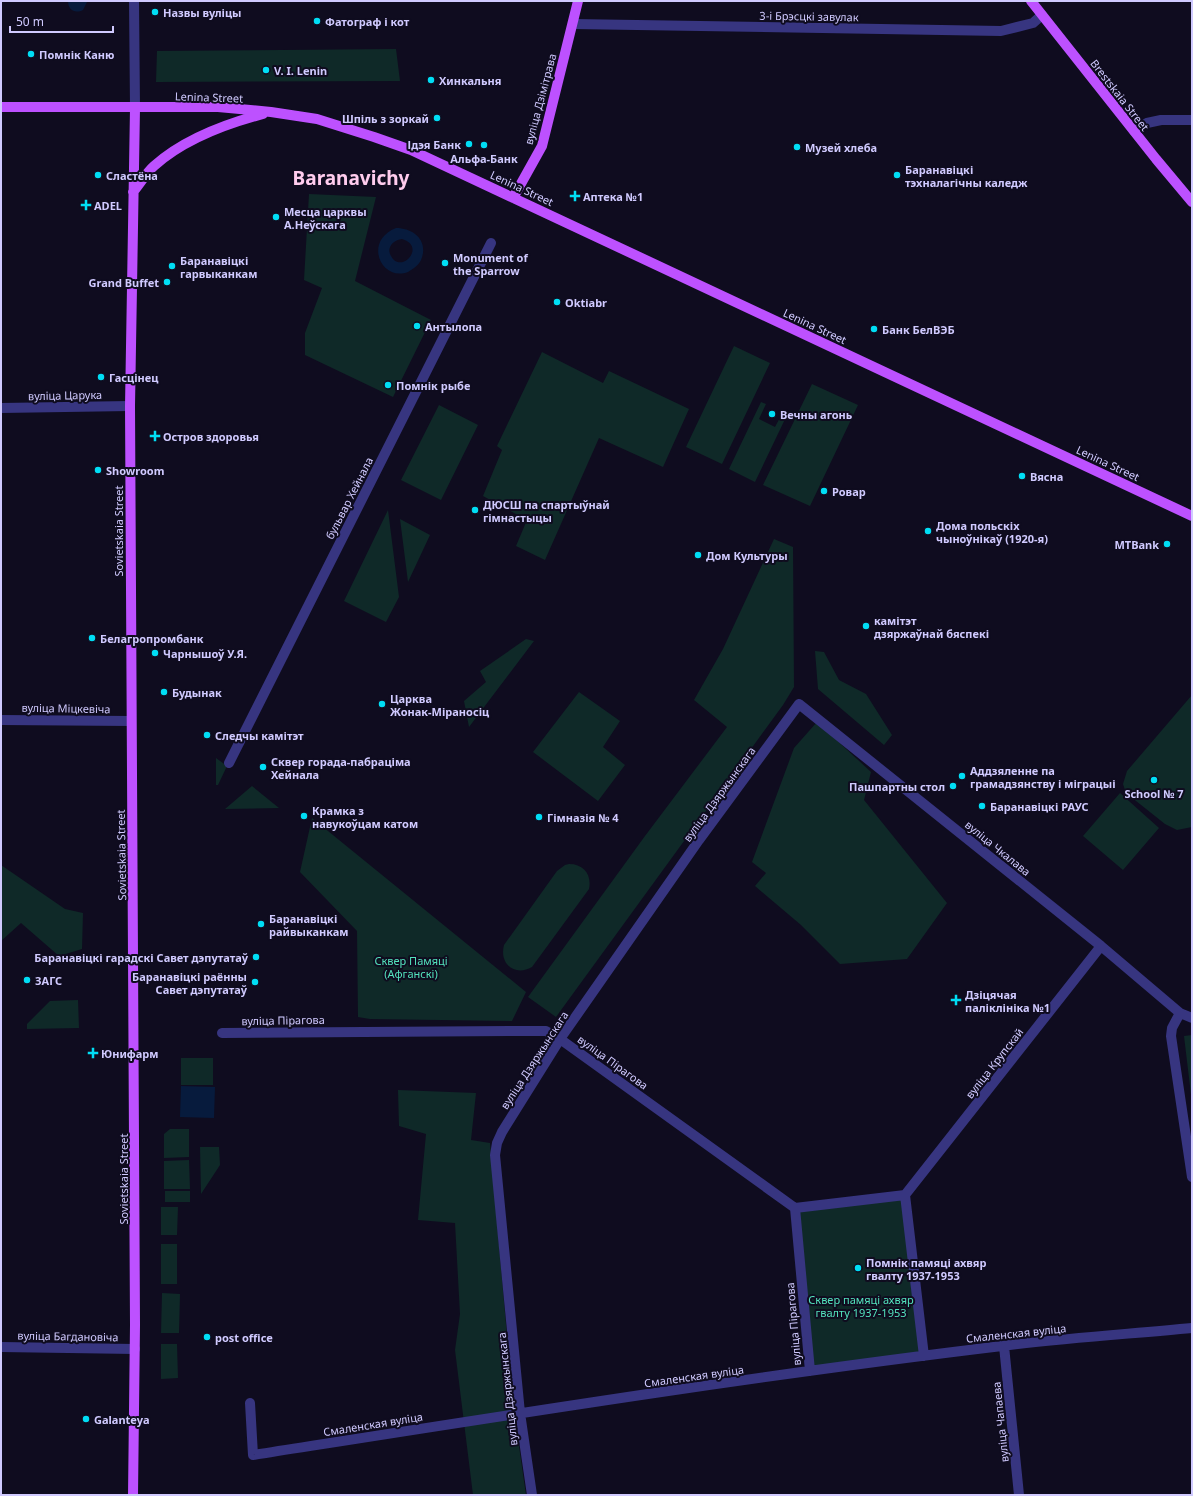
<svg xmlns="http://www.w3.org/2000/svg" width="1193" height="1496" font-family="'Noto Sans',sans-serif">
<rect width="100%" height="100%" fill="#0f0c1f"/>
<!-- green -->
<path fill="#0f2928" d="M396,49l4,32 -244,1 1,-31z
M309,194l67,3 -21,84 76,39 -38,77 -88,-42v-22l17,-45 -18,-8z
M734,346l36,17 -48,101 -36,-17z
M542,352l61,31 6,-12 80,38 -26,58 -64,-29 -54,122 -29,-14 11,-26 -44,-24 19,-46 -5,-4z
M812,384l46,21 -48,101 -47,-21z
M761,402l5,2 -7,15 16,8 8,-15 4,3 -32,67 -26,-13z
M439,405l39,20 -37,75 -40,-20z
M388,510l11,87 -13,25 -42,-21z
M400,519l30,16 -22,47z
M774,539l19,8 1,140 -11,18 -227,312 -28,-20 117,-161 82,-109 -33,-27 29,-51z
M526,639l8,2 -65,86 -5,-26 22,-19 -6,-11z
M815,651l9,1 15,28 27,14 26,41 -8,10 -66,-56z
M579,692l41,29 -17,26 22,18 -27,36 -65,-49z
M1192,695v132l-15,3 -12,-6 -39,-31 -3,-9 4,-13z
M817,722l54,50 -7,28 83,103 -40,56 -67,5 -39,-39 -46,-39 11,-13 -14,-11 42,-114z
M216,758l11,8 -9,19h-2z
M252,786l27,22 -54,1z
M1120,793l39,35 -36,42 -40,-34z
M312,818l214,174 -14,29 -142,-2 -12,-2 -1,-86 -57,-59z
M569,864c15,0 23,11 20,25l-57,78c-17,10 -33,-3 -28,-22l53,-74 8,-6z
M1,865l64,44 18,4 -1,36 -23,7 -38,-33 -20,18z
M78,1000l1,28 -52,1v-5l23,-23z
M1192,1035v68l-8,-67z
M181,1058h32v27h-32z
M398,1090l78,3 -5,47 19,3 23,261 13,91h-53l-18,-145 5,-36 -5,-91 -37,-3 8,-86 -27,-8z
M170,1129h19v28l-25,1v-24z
M200,1147h19l1,18 -19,29z
M189,1160l1,29h-26v-28z
M165,1191h25v11h-25z
M903,1199l19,155 -110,14 -14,-157z
M161,1207h17l-1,28h-16z
M161,1244h16v40h-16z
M162,1293l18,1 -1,39h-18z
M161,1344h16l1,34 -17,1z"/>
<!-- water -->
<path fill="#071b3d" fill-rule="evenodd" d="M68,1h19v1l-4,8c-8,4 -15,0 -15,-9z
M396,228c18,0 33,13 25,32 -2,5 -8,9 -13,12 -27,10 -45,-31 -12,-44zM402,239c25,7 -1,36 -11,17 -5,-8 2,-16 11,-17z
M181,1086l34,1 -1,31 -34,-1z"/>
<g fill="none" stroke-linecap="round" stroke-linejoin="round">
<!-- minor -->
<path stroke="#373580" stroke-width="10" d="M134,1l1,107
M573,24l428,7 32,-8 9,-8
M1134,131l13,-8 14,-3h31
M1,408l129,-2
M1,720l130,1
M229,763l262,-520
M1180,1013l-8,15 -1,8 21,141
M222,1033l289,-2h35l14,8 235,169 15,163
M905,1195l19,161
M795,1208l110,-13 196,-249
M1004,1346l15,149
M1,1347l134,2
M250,1403l3,52c249,-39 499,-79 749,-109 63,-8 127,-12 190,-18
M532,1495l-12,-82 -25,-258 2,-12 5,-11 58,-93 139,-199 100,-136 302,242 79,67 12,5"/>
<!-- major -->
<path stroke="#bd51ff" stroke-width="10" d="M1031,1l125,158 36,43
M1,107h217l53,5 46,7 57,18 37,13 781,366
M133,192c7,-8 13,-19 21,-26 30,-27 71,-42 109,-52
M513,198l29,-52 36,-145
M133,1495l2,-170 -5,-919 5,-298"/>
</g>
<!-- markers -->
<g fill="#00def5" stroke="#0f0c1f" stroke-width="1.5">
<circle cx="155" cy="12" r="4"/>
<circle cx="317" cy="21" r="4"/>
<circle cx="31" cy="54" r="4"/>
<circle cx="266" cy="70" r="4"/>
<circle cx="431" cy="80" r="4"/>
<circle cx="437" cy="118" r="4"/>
<circle cx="469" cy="144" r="4"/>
<circle cx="484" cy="145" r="4"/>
<circle cx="797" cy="147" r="4"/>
<circle cx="98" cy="175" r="4"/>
<circle cx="897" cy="175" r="4"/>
<path d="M573 190h4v4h4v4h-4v4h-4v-4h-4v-4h4z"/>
<path d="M84 199h4v4h4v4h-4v4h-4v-4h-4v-4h4z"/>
<circle cx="276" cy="217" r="4"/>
<circle cx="445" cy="263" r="4"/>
<circle cx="172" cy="266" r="4"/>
<circle cx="167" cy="282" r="4"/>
<circle cx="557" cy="302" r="4"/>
<circle cx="417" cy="326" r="4"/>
<circle cx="874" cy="329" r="4"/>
<circle cx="101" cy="377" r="4"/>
<circle cx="388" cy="385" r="4"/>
<circle cx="772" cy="414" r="4"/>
<path d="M153 430h4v4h4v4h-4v4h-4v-4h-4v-4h4z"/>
<circle cx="98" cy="470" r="4"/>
<circle cx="1022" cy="476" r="4"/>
<circle cx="824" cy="491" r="4"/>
<circle cx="475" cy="510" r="4"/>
<circle cx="928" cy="531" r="4"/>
<circle cx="1167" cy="544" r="4"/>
<circle cx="698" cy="555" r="4"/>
<circle cx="866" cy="626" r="4"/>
<circle cx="92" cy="638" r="4"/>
<circle cx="155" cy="653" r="4"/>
<circle cx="164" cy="692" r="4"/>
<circle cx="382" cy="704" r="4"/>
<circle cx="207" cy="735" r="4"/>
<circle cx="263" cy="767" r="4"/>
<circle cx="962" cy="776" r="4"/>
<circle cx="1154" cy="780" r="4"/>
<circle cx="953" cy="786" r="4"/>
<circle cx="982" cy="806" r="4"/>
<circle cx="304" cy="816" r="4"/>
<circle cx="539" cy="817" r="4"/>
<circle cx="261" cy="924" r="4"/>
<circle cx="256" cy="957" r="4"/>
<circle cx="27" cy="980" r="4"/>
<circle cx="255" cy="982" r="4"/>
<path d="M954 994h4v4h4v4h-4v4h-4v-4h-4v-4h4z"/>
<path d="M91 1047h4v4h4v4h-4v4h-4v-4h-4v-4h4z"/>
<circle cx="858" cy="1268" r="4"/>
<circle cx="207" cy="1337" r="4"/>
<circle cx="86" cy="1419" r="4"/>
</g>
<g text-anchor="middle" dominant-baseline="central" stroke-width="4" stroke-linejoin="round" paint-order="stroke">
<!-- poi labels -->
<g font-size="11" font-weight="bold" fill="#d0caff" stroke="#0f0c1f" text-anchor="start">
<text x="163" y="12">Назвы вуліцы</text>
<text x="325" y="21">Фатограф і кот</text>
<text x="39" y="54">Помнік Каню</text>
<text x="274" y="70">V. I. Lenin</text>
<text x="439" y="80">Хинкальня</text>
<text x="429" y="118" text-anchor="end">Шпіль з зоркай</text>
<text x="461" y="144" text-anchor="end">Ідэя Банк</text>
<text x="805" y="147">Музей хлеба</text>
<text x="484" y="158" text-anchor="middle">Альфа-Банк</text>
<text x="905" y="169">Баранавіцкі<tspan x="905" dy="13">тэхналагічны каледж</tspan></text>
<text x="106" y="175">Сластёна</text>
<text x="583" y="196">Аптека №1</text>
<text x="94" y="205">ADEL</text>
<text x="284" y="211">Месца царквы<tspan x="284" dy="13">А.Неўскага</tspan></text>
<text x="453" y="257">Monument of<tspan x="453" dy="13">the Sparrow</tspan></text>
<text x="180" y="260">Баранавіцкі<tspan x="180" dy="13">гарвыканкам</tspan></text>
<text x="159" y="282" text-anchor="end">Grand Buffet</text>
<text x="565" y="302">Oktiabr</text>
<text x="425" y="326">Антылопа</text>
<text x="882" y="329">Банк БелВЭБ</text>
<text x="109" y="377">Гасцінец</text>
<text x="396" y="385">Помнік рыбе</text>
<text x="780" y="414">Вечны агонь</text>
<text x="163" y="436">Остров здоровья</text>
<text x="106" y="470">Showroom</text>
<text x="1030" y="476">Вясна</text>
<text x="832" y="491">Ровар</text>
<text x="483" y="504">ДЮСШ па спартыўнай<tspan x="483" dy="13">гімнастыцы</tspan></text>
<text x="936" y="525">Дома польскіх<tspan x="936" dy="13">чыноўнікаў (1920-я)</tspan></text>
<text x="1159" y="544" text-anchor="end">MTBank</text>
<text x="706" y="555">Дом Культуры</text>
<text x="874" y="620">камітэт<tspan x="874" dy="13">дзяржаўнай бяспекі</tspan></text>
<text x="100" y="638">Белагропромбанк</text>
<text x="163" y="653">Чарнышоў У.Я.</text>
<text x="172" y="692">Будынак</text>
<text x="390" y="698">Царква<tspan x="390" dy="13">Жонак-Міраносіц</tspan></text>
<text x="215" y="735">Следчы камітэт</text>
<text x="271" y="761">Сквер горада-пабраціма<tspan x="271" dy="13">Хейнала</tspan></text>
<text x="970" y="770">Аддзяленне па<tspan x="970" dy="13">грамадзянству і міграцыі</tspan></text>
<text x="945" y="786" text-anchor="end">Пашпартны стол</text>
<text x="1154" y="793" text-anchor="middle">School № 7</text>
<text x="990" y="806">Баранавіцкі РАУС</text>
<text x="312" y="810">Крамка з<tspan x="312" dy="13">навукоўцам катом</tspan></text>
<text x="547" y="817">Гімназія № 4</text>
<text x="269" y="918">Баранавіцкі<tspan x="269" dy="13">райвыканкам</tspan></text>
<text x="248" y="957" text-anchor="end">Баранавіцкі гарадскі Савет дэпутатаў</text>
<text x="247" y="976" text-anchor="end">Баранавіцкі раённы<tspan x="247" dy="13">Савет дэпутатаў</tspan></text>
<text x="35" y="980">ЗАГС</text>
<text x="965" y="994">Дзіцячая<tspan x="965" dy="13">паліклініка №1</tspan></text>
<text x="101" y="1053">Юнифарм</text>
<text x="866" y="1262">Помнік памяці ахвяр<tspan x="866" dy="13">гвалту 1937-1953</tspan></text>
<text x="215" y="1337">post office</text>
<text x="94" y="1419">Galanteya</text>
</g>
<!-- street labels -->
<g font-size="11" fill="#d0caff" stroke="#0f0c1f">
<text transform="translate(809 16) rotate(1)">3-і Брэсцкі завулак</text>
<text transform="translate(1120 95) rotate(52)">Brestskaia Street</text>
<text transform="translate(209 97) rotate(2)">Lenina Street</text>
<text transform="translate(540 99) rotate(-75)">вуліца Дзімітрава</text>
<text transform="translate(522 188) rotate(25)">Lenina Street</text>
<text transform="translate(815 326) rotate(25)">Lenina Street</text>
<text transform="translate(65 395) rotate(-1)">вуліца Царука</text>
<text transform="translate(1108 463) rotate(25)">Lenina Street</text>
<text transform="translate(349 498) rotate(-63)">бульвар Хейнала</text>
<text transform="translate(118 531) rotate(-90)">Sovietskaia Street</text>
<text transform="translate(66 708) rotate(1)">вуліца Міцкевіча</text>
<text transform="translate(719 794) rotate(-54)">вуліца Дзяржынскага</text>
<text transform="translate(998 848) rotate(39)">вуліца Чкалава</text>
<text transform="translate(121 855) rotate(-91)">Sovietskaia Street</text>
<text transform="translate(283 1020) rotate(-1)">вуліца Пірагова</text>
<text transform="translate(534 1060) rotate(-57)">вуліца Дзяржынскага</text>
<text transform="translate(613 1062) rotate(36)">вуліца Пірагова</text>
<text transform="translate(994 1063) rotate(-52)">вуліца Крупскай</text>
<text transform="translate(123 1179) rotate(-90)">Sovietskaia Street</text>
<text transform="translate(793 1324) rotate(-95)">вуліца Пірагова</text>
<text transform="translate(1016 1333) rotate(-6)">Смаленская вуліца</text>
<text transform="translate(68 1336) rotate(1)">вуліца Багдановіча</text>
<text transform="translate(694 1376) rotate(-8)">Смаленская вуліца</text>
<text transform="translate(507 1389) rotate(-96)">вуліца Дзяржынскага</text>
<text transform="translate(1000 1422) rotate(-96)">вуліца Чапаева</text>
<text transform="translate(373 1424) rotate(-9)">Смаленская вуліца</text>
</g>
<!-- park labels -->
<g font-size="11" fill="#53e2bd" stroke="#0f0c1f">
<text x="411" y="960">Сквер Памяці<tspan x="411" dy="13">(Афганскі)</tspan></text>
<text x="861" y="1299">Сквер памяці ахвяр<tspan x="861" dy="13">гвалту 1937-1953</tspan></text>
</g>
<!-- town labels -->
<g font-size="19" font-weight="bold" fill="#ffcced" stroke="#0f0c1f">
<text x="351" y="178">Baranavichy</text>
</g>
</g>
<!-- border -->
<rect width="1193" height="1496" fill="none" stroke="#d0caff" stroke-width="4"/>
<!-- scale -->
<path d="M10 26v6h103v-6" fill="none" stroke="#d0caff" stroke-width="2"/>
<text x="16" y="26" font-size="12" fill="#d0caff" stroke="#0f0c1f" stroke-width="3" paint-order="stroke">50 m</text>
</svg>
